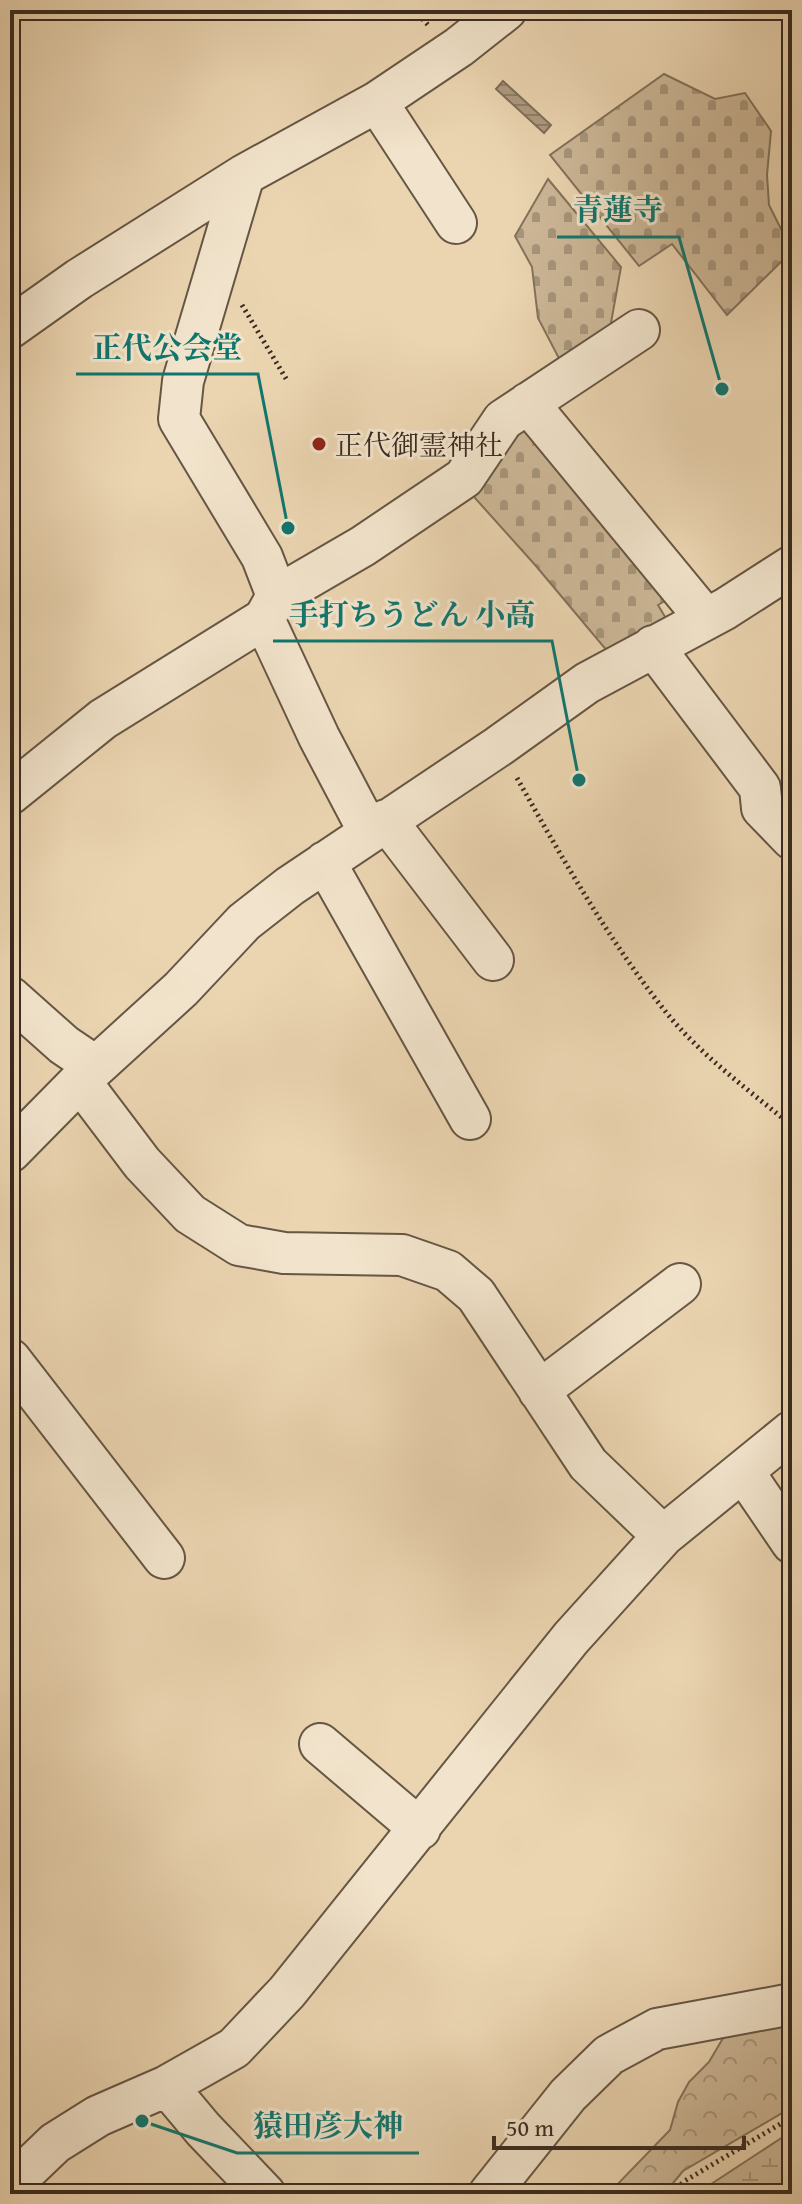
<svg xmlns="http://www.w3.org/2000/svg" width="802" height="2204" font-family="'Gentium Book Plus','Noto Serif JP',serif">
<defs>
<pattern id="wetland-marsh" width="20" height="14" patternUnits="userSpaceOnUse" patternTransform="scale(2)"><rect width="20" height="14" fill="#cdb898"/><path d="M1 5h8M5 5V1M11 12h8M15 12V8" fill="none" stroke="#a7967c"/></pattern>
<pattern id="cemetery-stones" width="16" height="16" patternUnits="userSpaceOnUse" patternTransform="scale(2)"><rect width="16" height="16" fill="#cdb898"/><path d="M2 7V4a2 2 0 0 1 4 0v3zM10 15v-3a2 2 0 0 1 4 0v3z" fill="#a7967c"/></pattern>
<pattern id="park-crowns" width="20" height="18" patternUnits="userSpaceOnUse" patternTransform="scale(2)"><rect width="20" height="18" fill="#cdb898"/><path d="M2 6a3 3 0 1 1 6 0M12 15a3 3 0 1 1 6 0" fill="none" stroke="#a7967c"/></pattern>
<pattern id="water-rules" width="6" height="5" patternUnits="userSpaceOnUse" patternTransform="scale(2)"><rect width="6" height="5" fill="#ae9b80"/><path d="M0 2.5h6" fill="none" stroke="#8f7f68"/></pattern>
</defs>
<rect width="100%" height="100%" fill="#ebd5b1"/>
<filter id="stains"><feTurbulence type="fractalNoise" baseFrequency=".0025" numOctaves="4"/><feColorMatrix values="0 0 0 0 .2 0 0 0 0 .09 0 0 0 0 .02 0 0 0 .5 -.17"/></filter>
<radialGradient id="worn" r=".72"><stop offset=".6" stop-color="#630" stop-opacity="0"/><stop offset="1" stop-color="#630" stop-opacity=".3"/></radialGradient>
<!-- wetland -->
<path fill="url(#wetland-marsh)" stroke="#83725c" stroke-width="2" d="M792,2131v63h-96z"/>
<!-- cemetery -->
<path fill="url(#cemetery-stones)" stroke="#83725c" stroke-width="2" d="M664,74l51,25 30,-6 26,38 -4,44 2,30 23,46 -65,64 -55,-71 -33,22 -89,-111z
M548,179l73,88 -12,67 -45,34 -26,-50 -6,-51 -17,-31z
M523,414l152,181 -17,10 9,15 -59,32 -72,-86 -70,-78z"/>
<!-- park -->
<path fill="url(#park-crowns)" stroke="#83725c" stroke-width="2" d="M792,2016v95l-8,1 -101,59 -19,23h-64l13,-5 57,-59 8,-28 11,-20 20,-20 20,-34z"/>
<!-- water -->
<path fill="url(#water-rules)" stroke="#7f6e5a" stroke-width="2" d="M503,81l48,44 -7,8 -48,-44z"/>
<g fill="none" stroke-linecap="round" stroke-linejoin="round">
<defs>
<path id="minor" d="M377,102l79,121
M244,175l-61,206 -4,38 83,138 15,39
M10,328l69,-49 165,-104 133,-73 82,-55 47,-37
M528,403l178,216
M264,619l55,118 50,95
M653,646l107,142 2,20 30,31
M10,794l93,-75 161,-100 13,-23 86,-50 101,-68 39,-58 136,-90
M386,820l107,140
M325,862l145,257
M10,997l54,48 31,21
M80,1081l62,82 48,51 49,31 45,8 118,2 46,16 28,24 112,169 75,72
M10,1152l70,-71 101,-92 63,-67 46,-36 209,-140 88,-63 138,-74 67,-43
M10,1359l154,199
M539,1391l141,-107
M743,1471l49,72
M320,1744l100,85
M167,2086l36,43 62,65
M10,2186l45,-43 43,-27 69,-30 67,-38 53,-56 284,-354 92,-102 129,-105
M489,2194l79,-99 41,-40 48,-26 135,-25"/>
</defs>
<!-- minor casing -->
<use href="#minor" stroke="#665644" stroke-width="44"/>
<!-- path -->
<path stroke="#392b20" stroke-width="5" stroke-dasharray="2 4" stroke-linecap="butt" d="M414,10l15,16
M242,305l46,77
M517,778c45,80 91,161 148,233 35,44 84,79 127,115
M674,2194l9,-12 109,-65"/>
<!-- minor -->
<use href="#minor" stroke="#f2e4cc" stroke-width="40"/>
</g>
<!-- markers -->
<circle fill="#8f2418" stroke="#f2e4cc" stroke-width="3" cx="319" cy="444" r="8"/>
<g text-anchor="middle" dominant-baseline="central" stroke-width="6" stroke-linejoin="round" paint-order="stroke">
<!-- poi labels -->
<g font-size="28" fill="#392b20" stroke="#f2e4cc" text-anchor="start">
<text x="335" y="444">正代御霊神社</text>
</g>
</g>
<!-- callouts -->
<path fill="none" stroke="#0f766e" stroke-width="3" d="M722 389L679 237H557M288 528L258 374H76M579 780L552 641H273M142 2121L237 2153H419"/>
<g fill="#0f766e" stroke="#f2e4cc" stroke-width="3">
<circle cx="722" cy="389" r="8"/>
<circle cx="288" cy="528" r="8"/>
<circle cx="579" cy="780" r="8"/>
<circle cx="142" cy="2121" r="8"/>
</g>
<g font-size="30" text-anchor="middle" font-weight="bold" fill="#0f766e" stroke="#f2e4cc" stroke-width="6" stroke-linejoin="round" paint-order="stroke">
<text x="618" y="220">青蓮寺</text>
<text x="167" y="358">正代公会堂</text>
<text x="412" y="625">手打ちうどん 小高</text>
<text x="328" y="2136">猿田彦大神</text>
</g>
<!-- margin -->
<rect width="802" height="2204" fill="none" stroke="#ebd5b1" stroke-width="40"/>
<rect x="12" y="12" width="778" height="2180" fill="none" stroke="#392b20" stroke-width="4"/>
<rect x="20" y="20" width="762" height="2164" fill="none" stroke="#392b20" stroke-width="2"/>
<!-- scale -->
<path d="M494 2136v12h250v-12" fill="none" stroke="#392b20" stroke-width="4"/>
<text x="506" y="2136" font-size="24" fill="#392b20" stroke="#f2e4cc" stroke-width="6" paint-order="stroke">50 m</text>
<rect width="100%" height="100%" filter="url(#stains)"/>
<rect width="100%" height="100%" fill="url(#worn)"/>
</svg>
